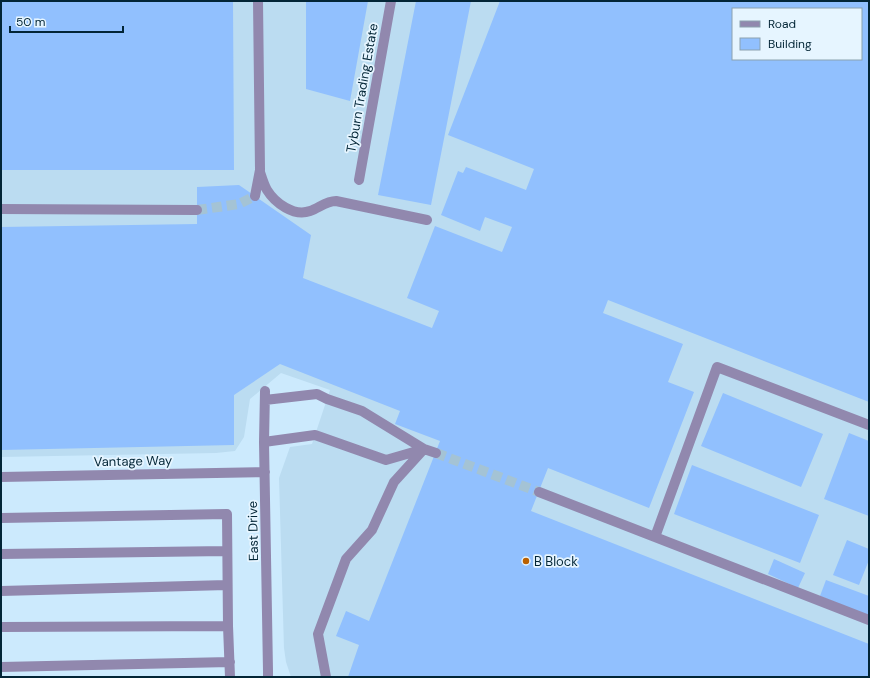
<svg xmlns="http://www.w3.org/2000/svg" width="870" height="678" font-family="'DM Sans',sans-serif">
<rect width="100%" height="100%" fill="#cceafd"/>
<!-- built -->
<path fill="#bbdcf1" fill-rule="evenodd" d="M1,1h868v676h-578l-5,-15 -2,-14 -5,-170 11,-31 22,-3 18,-54 -49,-17 -31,26 -6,38 -9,14 -19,2 -215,4zM733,9h128v50h-128z"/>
<!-- building -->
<path fill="#91c0fe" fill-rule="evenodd" d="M1,1h232l1,169h-233z
M306,1h62l-18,100 -44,-12z
M416,1h55l-40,204 -53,-10z
M500,1h369v401l-261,-102 -5,13 80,31 -15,38 26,10 -45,116 -101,-40 -17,43 338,133v33h-521l11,-32 -23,-9 10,-25 23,10 71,-180 -45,-17 5,-13 -120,-47 -46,31v50l-233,5v-223l196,-3v-37l42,-2 72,50 -8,43 129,50 7,-17 -32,-13 28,-72 67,26 10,-25 -27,-10 -5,14 -39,-16 17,-44 5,2 3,-6 60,23 8,-21 -86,-34zM733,9h128v50h-128z
M723,393l100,41 -22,53 -100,-41z
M849,433l20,8v75l-45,-17z
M692,465l127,50 -19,48 -126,-49z
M847,540l22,9v11l-10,25 -26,-10z
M774,559l31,14 -7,15 -30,-14z
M826,580l43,16v20l-49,-20z"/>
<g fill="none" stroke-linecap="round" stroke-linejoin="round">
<!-- minor-tunnel -->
<path stroke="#a4c3d5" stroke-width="10" stroke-dasharray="10 5" stroke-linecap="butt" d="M197,210l42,-6 16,-8
M436,453l103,39"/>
<!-- minor -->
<path stroke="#9188ae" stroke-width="10" d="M260,172c2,6 4,13 7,18 8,13 27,27 43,21 9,-3 16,-10 26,-10l91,19
M359,180l32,-179
M255,196l5,-26 -2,-169
M1,209l196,1
M265,391l-1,51 4,229v6
M265,400l52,-6 10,5 35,12 62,38 12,4
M264,442l51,-7 71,25 38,-11
M1,477l264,-5
M539,492l330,128
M1,518l226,-4 1,112 2,51
M655,537l62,-170 152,58
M1,554l226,-3
M1,591l226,-6
M1,627l227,-1
M1,667l229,-5
M326,677l-8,-43 28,-75 26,-29 22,-48 30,-33"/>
</g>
<!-- markers -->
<circle fill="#ba6000" stroke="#e6f5ff" stroke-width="1.5" cx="526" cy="561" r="4"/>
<g text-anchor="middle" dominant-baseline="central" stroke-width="3.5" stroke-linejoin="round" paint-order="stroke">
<!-- street labels -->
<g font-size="13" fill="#022536" stroke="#e6f5ff">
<text transform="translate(362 88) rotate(-80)">Tyburn Trading Estate</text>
<text transform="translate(133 461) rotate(-1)">Vantage Way</text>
<text transform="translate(253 531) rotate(-91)">East Drive</text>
</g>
<!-- poi labels -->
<g font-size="13" fill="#022536" stroke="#e6f5ff" text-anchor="start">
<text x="534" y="561">B Block</text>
</g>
</g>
<!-- border -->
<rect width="870" height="678" fill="none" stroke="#022536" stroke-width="4"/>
<!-- legend -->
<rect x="732" y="8" width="130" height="52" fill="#e6f5ff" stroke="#8ba2af"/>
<rect x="740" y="21" width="20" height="6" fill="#9188ae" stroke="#8ba2af"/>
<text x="768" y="28" font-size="12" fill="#022536">Road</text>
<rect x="740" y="38" width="20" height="12" fill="#91c0fe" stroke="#8ba2af"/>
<text x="768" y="48" font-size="12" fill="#022536">Building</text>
<!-- scale -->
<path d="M10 26v6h113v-6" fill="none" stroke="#022536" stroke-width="2"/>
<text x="16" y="26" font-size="12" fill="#022536" stroke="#e6f5ff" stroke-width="3" paint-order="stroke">50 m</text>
</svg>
